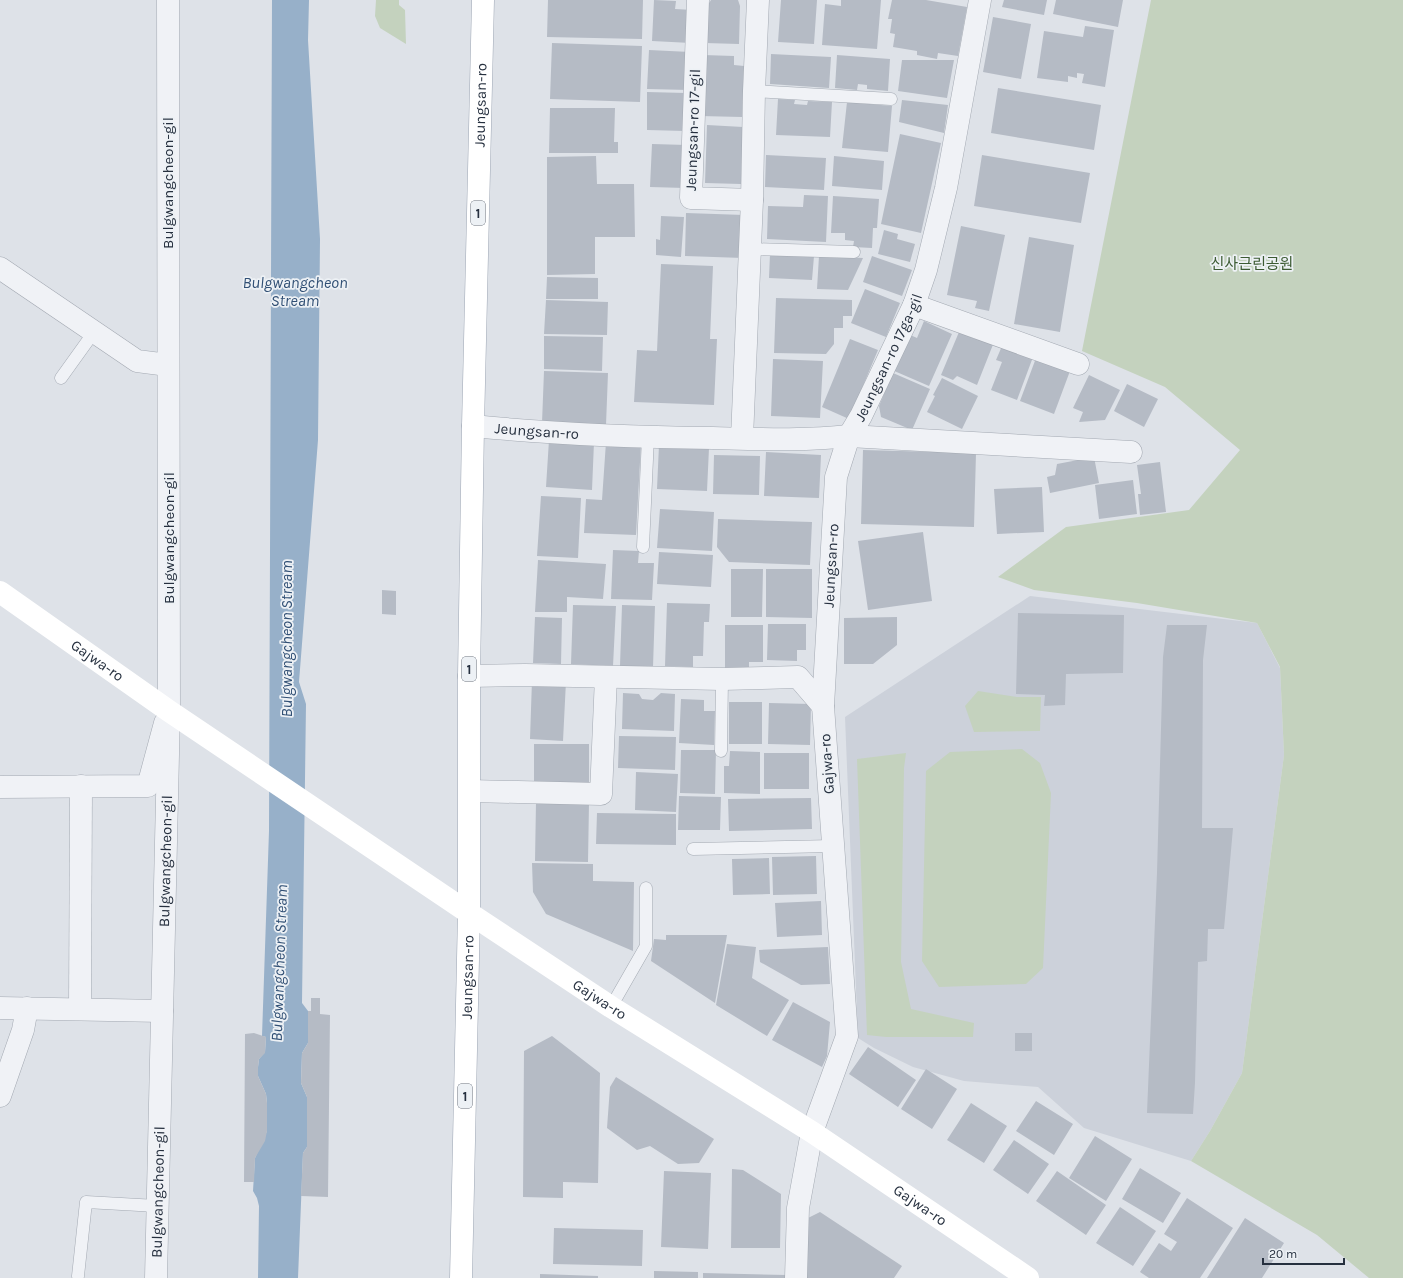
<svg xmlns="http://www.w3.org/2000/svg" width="1403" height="1278" font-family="Karla,'Noto Sans KR',sans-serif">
<rect width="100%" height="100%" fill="#dee2e8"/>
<!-- built -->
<path fill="#ccd1da" d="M1030,596l227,27 23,45 4,87 -42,318 -32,58 -19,30 -107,-33 -46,-41 -74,-6 -51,-14 -39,-19 -16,-10 -13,-321z"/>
<!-- green -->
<path fill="#c4d2be" d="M376,0h23v5l6,5 1,34 -26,-16 -5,-12z
M1151,0h252v1278h-34l-52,-43 -126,-74 19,-30 32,-58 42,-318 -4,-88 -23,-44 -120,-20 -103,-13 -36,-13 68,-50 123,-17 51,-60 -75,-63 -83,-36z
M978,691l39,6h24l-1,34 -66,1 -9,-26z
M1022,749l18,14 11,30 -8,175 -17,16 -87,3 -17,-26 4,-190 24,-19z
M906,753l-2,15 -3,194 10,47 63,14 -1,14h-87l-19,-2 -10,-276z"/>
<!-- water -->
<path fill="#97b0c9" d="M272,0h37l-1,40 12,199 -2,201 -19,242 7,22 -4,299 6,8v32l-6,10 -1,30 6,14v50l-4,6 -5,125h-40l1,-72 -2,-8 -4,-7 2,-33 12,-27v-28l-1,-9 -8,-18v-9l1,-8 6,-7 1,-15 -4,-1 7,-205z"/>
<!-- building -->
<path fill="#b5bbc5" d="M548,0h95l-1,39 -95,-2z
M654,0l22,1 -1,8 18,1 -2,33 -39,-2z
M711,0h27l2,6 -1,38 -34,-1 1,-35z
M781,0h36l-3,44 -36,-2z
M841,0h40l-4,49 -55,-4 3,-41 16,2z
M892,0h34l41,7 -9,49 -20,-3 -1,6 -20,-4v-4l-24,-4 2,-13 -5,-1 2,-14h-4z
M1004,0h43l-3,15 -42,-8z
M1056,0h67l-5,27 -65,-13z
M993,17l38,7 -10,55 -38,-7z
M1085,26l29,4 -9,57 -23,-4 2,-9 -7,-1v5l-9,-2v6l-31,-4 7,-47 39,6z
M552,43l90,3 -2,56 -90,-3z
M649,50l41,2 -1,38 -42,-1z
M771,54l60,3 -2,31 -59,-4z
M703,55l31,1v9l10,1 -2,51 -42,-1z
M837,55l53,4 -2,32 -21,-2v-4l-9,-1 -1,6 -22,-2z
M902,60h52l-7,38 -49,-7z
M998,88l103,17 -7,45 -103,-17z
M647,92l39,1 -1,38 -38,-1z
M778,99l17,1 -1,4 13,1 1,-4 24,1 -2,35 -54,-2z
M902,100l46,5 -4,28 -45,-11z
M847,102l45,4 -4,46 -46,-4z
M550,108h65l-1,34h4v11h-69z
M707,125l36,2 -2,57 -36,-1z
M900,134l41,9 -20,90 -40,-9z
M652,144l35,1 -2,43 -35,-1z
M766,155l60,3 -2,32 -59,-3z
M982,155l108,18 -9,50 -107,-17z
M596,156l1,28h37l1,53h-40v37l-48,1v-118z
M834,156l50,5 -2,29 -50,-4z
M804,195l24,1 -2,46 -59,-3 1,-33 35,1z
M833,196l46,3 -2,29h-4l-1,20 -19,-1 1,-6 -9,-1v-7h-14z
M686,213l58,2 -1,43 -58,-2z
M661,216l23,1 -3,40 -25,-2v-16l4,1z
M961,226l44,9 -16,76 -14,-3 2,-7 -30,-6z
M884,230l14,4 -1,5 18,5 -5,18 -32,-8z
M1029,237l45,8 -14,87 -46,-8z
M770,254l44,2 -2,24 -43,-2z
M819,256l44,2 -15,32 -31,-1z
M872,256l40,14 -10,26 -39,-14z
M661,264l52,2 -3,73h7l-3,66 -80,-3 3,-52 20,1z
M547,277l51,1v21h-52z
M865,289l35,14 -14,34 -35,-14z
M776,298l76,2v16h-9v12h-9v16l-8,10 -52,-1z
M546,300l62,2 -1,33 -63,-1z
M924,321l28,13 -23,52 -37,-16 16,-36 9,4z
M959,332l16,7 1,-4 18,7 -17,43 -20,-9 -4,4 -12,-5z
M544,336l59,1 -1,34 -58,-2z
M850,339l28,11 -29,69 -27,-12z
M1002,346l31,11 -16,43 -26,-10 11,-28 -6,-2z
M1036,358l34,13 -16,43 -34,-13z
M773,359l50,2 -3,57 -49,-2z
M544,371l64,2 -2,52 -64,-2z
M893,373l37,16 -18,41 -31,-13 -2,-11z
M1089,375l31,15 -15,30 -26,2 4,-10 -10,-4z
M942,378l36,18 -16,33 -35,-17 8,-16 -2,-1z
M1127,384l31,15 -14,28 -30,-16z
M549,440l45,2 -2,48 -46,-3z
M606,442l35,2 -5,91 -52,-2 2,-34 16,1z
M659,445l50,3 -2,43 -50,-2z
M863,450l113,3 -2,74 -113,-3z
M766,452l55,3 -2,43 -55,-2z
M714,455l46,1 -1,39 -46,-1z
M1094,457l5,26 -49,10 -3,-16 8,-2 2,-11z
M1160,462l6,50 -26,3 -2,-21h3l-4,-29z
M1133,480l4,34 -38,5 -4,-34z
M1042,487l2,45 -47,2 -3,-45z
M541,496l40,2 -3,60 -41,-2z
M660,509l54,3 -2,39 -55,-3z
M718,519l94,3 -2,43 -81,-3 -12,-15z
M923,532l9,69 -64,9 -10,-69z
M613,550l26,1 -1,12h16l-2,37 -41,-1z
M659,552l54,3 -2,32 -54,-3z
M538,560l68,4 -3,35 -36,-2v15h-32z
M731,569h32l-1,48h-31z
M766,569h46v49l-46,-1z
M382,590l14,1v24l-14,-1z
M667,603l43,1 -1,18h-5l-1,34h-10v11l-28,-1z
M573,605l43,1 -3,60 -42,-2z
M622,605l33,1 -2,61 -33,-1z
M1018,613l106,2 -1,58 -57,1 -1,31 -21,1 1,-11 -29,-1z
M535,617l27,1 -1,46 -28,-1z
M897,617v28l-24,19h-29v-46z
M768,624h38v26h-9v11l-30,-1z
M725,625h38v37h-14v6h-24z
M1167,625h40l-4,35 -1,168h31l-9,101h-16l-1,32 -9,1 -3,121 -2,31 -46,-1 10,-240 6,-216z
M532,680l34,1 -3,60 -33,-2z
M623,693l16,1 3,5 11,1 8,-7 14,1 -1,37 -52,-2z
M681,699l23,1v11h11l-1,34 -35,-2z
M729,702h33v42h-33z
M769,703l42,1 -1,41 -42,-1z
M619,736l57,1 -1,33 -57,-2z
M534,744h55v41h-55z
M681,750h35l-1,44 -35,-1z
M730,751l30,1v42l-36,-1v-27h5z
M764,753h45v36h-45z
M636,772l42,2 -2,38 -41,-2z
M679,796l42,1 -1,33h-42z
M811,798l1,31 -83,2 -1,-32z
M536,802l53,1 -1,59 -53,-1z
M597,813l79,1v31l-80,-1z
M816,856l1,38 -44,1 -1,-38z
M769,858l1,36 -37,1 -1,-36z
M532,863l61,1v17l41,1 -1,69 -87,-37 -13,-22z
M821,901l1,34 -45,2 -2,-34z
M666,935h61l-12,68 -64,-42 3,-22 12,1z
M727,944l29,3 -4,31 37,22 -22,36 -51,-31z
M828,947l2,37 -29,1 -41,-23 -1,-12z
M311,998h9v16l10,1 -2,182 -27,-1 2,-43 4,-6v-50l-6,-14 1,-30 6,-10v-32h3z
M793,1002l37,20 -3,34 -5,11 -50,-27z
M254,1033l12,4 -1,16 -6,6 -1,8v9l8,18 1,9v28l-2,10 -10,17 -1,24h-10l1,-148z
M1015,1033h17v18h-17z
M552,1036l48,37 -2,110 -35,-1v16l-40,-1 1,-146z
M868,1047l48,33 -18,27 -49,-33z
M926,1069l31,20 -25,40 -31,-20z
M616,1077l98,62 -15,24 -21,1 -28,-18 -13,4 -30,-22 3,-41z
M1036,1101l37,23 -19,31 -38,-24z
M971,1103l36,23 -23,37 -37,-23z
M1095,1136l37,23 -26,42 -37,-23z
M1014,1140l35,24 -21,30 -35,-24z
M1140,1168l41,25 -18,30 -41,-24z
M732,1169l11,1 38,24 -1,54h-49z
M664,1171l47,2 -3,76 -47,-2z
M1057,1171l49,34 -20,30 -50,-34z
M1187,1198l46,30 -33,50h-51l-9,-6 19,-29 12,8 6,-9 -13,-8z
M1120,1207l36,24 -23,35 -37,-23z
M820,1212l82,54 -8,12h-88v-59z
M1245,1218l39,25 -22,35h-55z
M554,1228l89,2 -1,36 -89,-2z
M654,1271l44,1v6h-44z
M703,1273l83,2v3h-83z
M540,1274l58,2v2h-58z"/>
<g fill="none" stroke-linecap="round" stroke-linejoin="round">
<defs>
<path id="service" d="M754,91l137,8
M750,249l104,3
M61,378l33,-46
M643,547l5,-110
M721,751l1,-72
M693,849l140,-3
M611,1007l35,-61v-58
M78,1276l8,-74 71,4"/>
<g id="minor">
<path d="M698,0l-7,198 61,2"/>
<path d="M0,268l137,93 31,4"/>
<path d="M914,305l164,59"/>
<path id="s1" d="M473,426c80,8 160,11 240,12 45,1 91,3 136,-2l282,16"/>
<path d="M742,438l10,-238 2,-109 4,-91"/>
<path d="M469,676l56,-1 197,4 76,-2 25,29"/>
<path d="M0,787l148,-1 17,-63"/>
<path d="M470,791l131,3 5,-117"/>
<path d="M0,1008l162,3"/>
<path d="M80,1009l1,-223"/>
<path d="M0,1096l23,-66 4,-22"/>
<path id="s2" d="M796,1278l2,-70 14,-76 35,-96 -24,-330 13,-229 13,-41 12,-20 53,-111 12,-35 20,-82 34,-188"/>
</g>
<g id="tertiary">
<path id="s3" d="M156,1278l13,-567 -1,-711"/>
</g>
<g id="primary">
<path id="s5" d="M461,1278l8,-365v-237l4,-250 10,-426"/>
</g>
</defs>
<!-- service casing -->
<use href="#service" stroke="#a3a9b2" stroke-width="13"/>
<!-- minor casing -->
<use href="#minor" stroke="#a3a9b2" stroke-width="23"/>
<!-- tertiary casing -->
<use href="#tertiary" stroke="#a3a9b2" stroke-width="23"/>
<!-- primary casing -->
<use href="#primary" stroke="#9da6b4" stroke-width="23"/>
<!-- service -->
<use href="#service" stroke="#f0f2f6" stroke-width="12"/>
<!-- minor -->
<use href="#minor" stroke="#f0f2f6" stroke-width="22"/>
<!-- tertiary -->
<use href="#tertiary" stroke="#f0f2f6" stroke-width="22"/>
<!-- secondary -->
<path stroke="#fff" stroke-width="22" id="s4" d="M0,592l169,119 300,202 142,94 201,125 216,146"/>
<!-- primary -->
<use href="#primary" stroke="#fff" stroke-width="22"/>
</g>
<g text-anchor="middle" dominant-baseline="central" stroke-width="3.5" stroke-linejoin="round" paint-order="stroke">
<!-- shield labels -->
<g fill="#edf1f5" stroke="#626a76" stroke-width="1">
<rect x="471" y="201" width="14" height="24" rx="3"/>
<rect x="462" y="657" width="14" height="24" rx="3"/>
<rect x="458" y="1084" width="14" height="24" rx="3"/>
</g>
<g font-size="14" font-weight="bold" fill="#26303f">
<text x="478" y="213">1</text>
<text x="469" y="669">1</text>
<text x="465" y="1096">1</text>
</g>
<!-- street labels -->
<g font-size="15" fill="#26303f" stroke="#edf1f5">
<text stroke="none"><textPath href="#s5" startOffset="1173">Jeungsan-ro</textPath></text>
<text transform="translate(693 130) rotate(-88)">Jeungsan-ro 17-gil</text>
<text transform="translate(168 183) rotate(-90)">Bulgwangcheon-gil</text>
<text stroke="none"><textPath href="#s2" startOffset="941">Jeungsan-ro 17ga-gil</textPath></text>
<text stroke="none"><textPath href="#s1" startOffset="64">Jeungsan-ro</textPath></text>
<text transform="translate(169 538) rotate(-90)">Bulgwangcheon-gil</text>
<text stroke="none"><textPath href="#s2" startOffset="721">Jeungsan-ro</textPath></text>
<text stroke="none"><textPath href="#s4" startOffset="119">Gajwa-ro</textPath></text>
<text transform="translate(827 764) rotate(-94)">Gajwa-ro</text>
<text stroke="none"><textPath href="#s3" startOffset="417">Bulgwangcheon-gil</textPath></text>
<text stroke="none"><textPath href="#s5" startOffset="301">Jeungsan-ro</textPath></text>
<text stroke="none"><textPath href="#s4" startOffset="725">Gajwa-ro</textPath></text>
<text stroke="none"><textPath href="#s3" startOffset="86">Bulgwangcheon-gil</textPath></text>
<text stroke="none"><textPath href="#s4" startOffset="1106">Gajwa-ro</textPath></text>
</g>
<!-- park labels -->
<g font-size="15" fill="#3c5b33" stroke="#edf1f5">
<text x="1252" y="264">신사근린공원</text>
</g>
<!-- water labels -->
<g font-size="16" font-style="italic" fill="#304f74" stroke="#edf1f5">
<text x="295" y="282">Bulgwangcheon<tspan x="295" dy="18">Stream</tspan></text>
<text transform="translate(286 639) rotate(-90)">Bulgwangcheon Stream</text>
<text transform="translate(279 963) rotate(-88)">Bulgwangcheon Stream</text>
</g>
</g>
<!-- scale -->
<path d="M1263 1258v6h81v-6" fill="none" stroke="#26303f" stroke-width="2"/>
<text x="1269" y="1258" font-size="12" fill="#26303f" stroke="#edf1f5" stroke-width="3" paint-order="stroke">20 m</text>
</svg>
